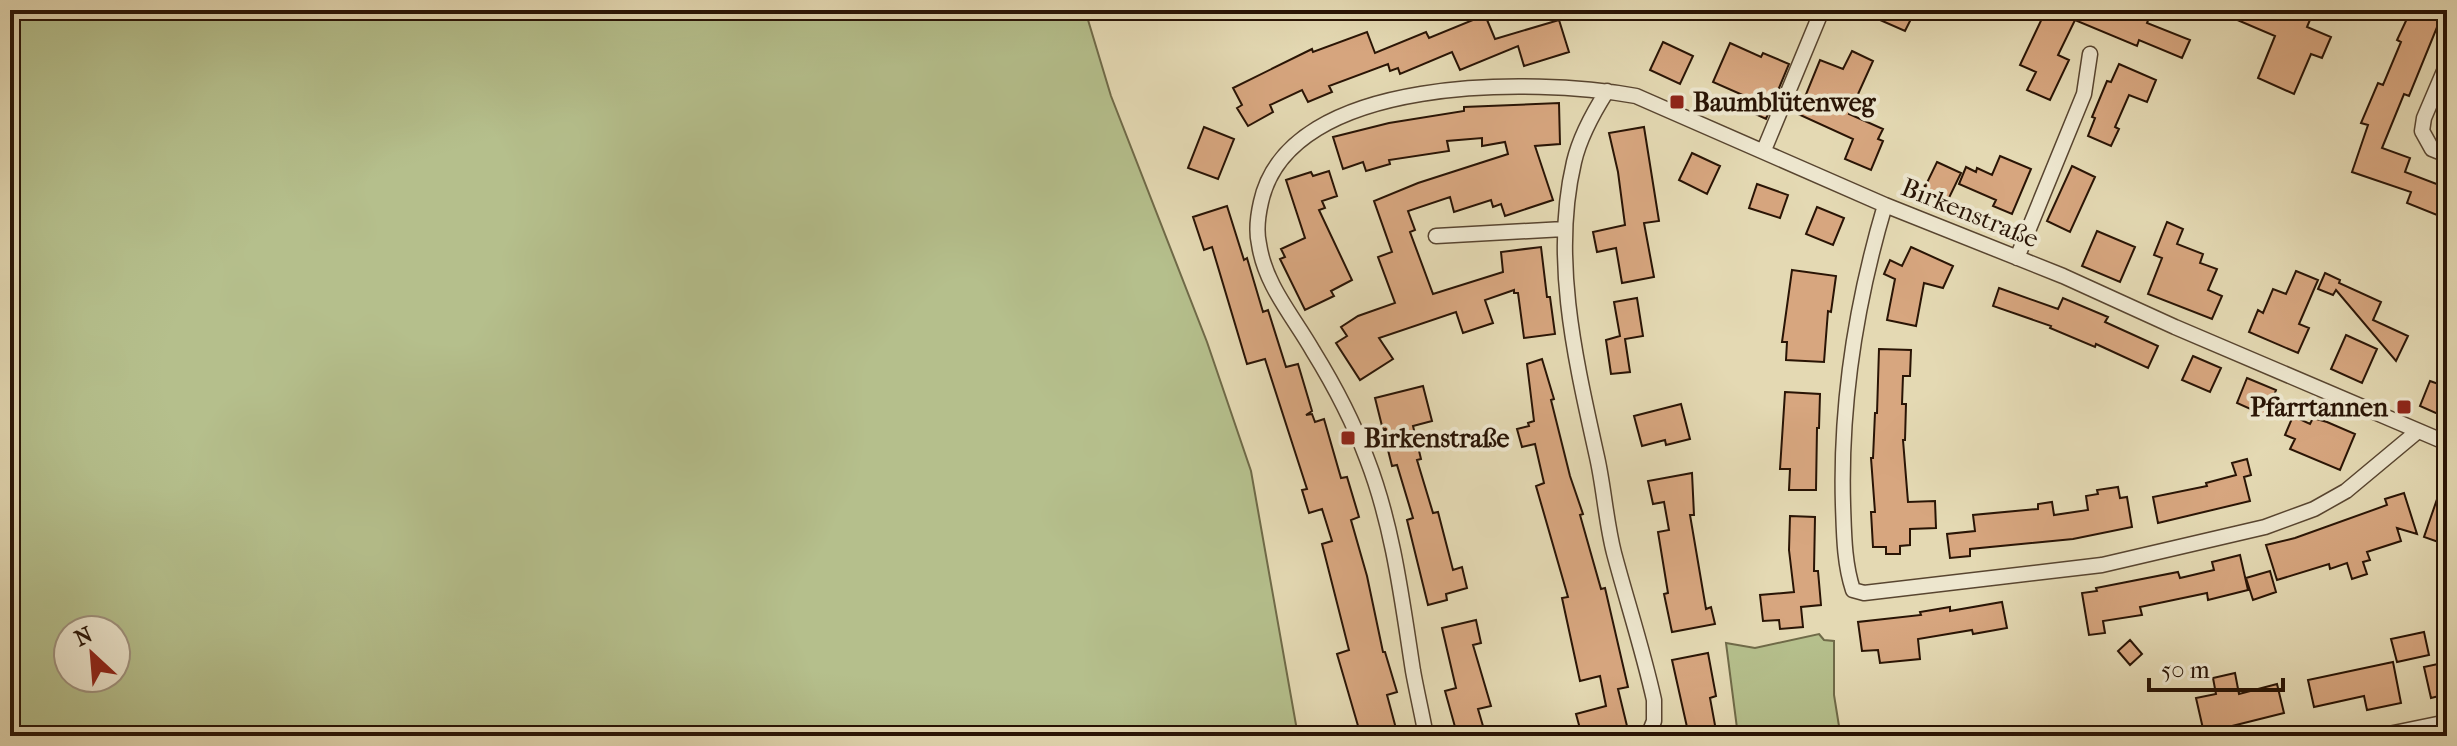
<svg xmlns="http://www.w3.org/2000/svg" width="2457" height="746" font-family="'IM FELL French Canon',serif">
<rect width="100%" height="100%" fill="#e4d9b3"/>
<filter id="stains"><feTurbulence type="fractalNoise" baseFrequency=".0025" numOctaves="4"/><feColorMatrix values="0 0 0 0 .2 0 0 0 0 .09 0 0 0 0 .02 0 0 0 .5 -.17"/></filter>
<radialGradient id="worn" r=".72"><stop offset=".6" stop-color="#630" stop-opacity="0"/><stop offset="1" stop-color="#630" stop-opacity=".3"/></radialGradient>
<!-- green -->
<path fill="#b5bf8c" stroke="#6f6a48" stroke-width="2" fill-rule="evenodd" d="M10,10h1075l26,86 96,246 44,129 47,265h-1288zM68,630h48v48h-48z
M1819,634l5,6 10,1v54l5,31 -3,8 -98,2 -12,-93 29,5z"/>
<!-- building -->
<path fill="#d7a67f" stroke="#291405" stroke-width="2" d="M1885,10h25l-3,7 4,2 -6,12 -25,-11z
M2046,10h85l18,8 -2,5 43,17 -8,18 -43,-18 -2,6 -62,-26 -17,35 11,5 -19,40 -23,-10 9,-18 -16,-7z
M2214,10h100l-7,17 24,10 -9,21 -11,-4 -17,40 -36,-16 17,-42z
M2411,10h19l12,5 -33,81 -5,-2 -22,54 28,10 -5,14 42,16v31l-40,-16 4,-11 -59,-20 16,-47 -7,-2 17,-40 5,2 18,-43 -4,-2z
M1485,15l10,24 64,-19 10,32 -45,14 -6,-20 -58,24 -8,-18 -52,22 -2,-6 -8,3 -2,-7 -59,22 3,6 -24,10 -6,-12 -32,15 3,7 -25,14 -11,-18 5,-3 -9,-17 79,-39 1,3 54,-20 8,21 51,-21 3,6z
M1663,42l30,14 -13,28 -30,-14z
M1730,43l31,14 2,-4 26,11 -23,55 -26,-12 5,-11 -32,-14z
M1852,51l21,10 -24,53 34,15 -5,10 5,2 -12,29 -26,-11 8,-20 -55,-25 22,-54 23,9z
M2119,64l37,16 -9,22 -18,-7 -14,32 4,2 -8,17 -23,-10 7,-18 -3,-1 15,-36 4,1z
M1559,103l1,41 -25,2 18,54 -48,16 -4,-12 -8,3 -2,-7 -37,12 -4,-15 -42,14 7,19 -5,2 23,62 70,-22 -2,-20 40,-5 6,50h3l5,37 -31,4 -6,-45h-4v-3l-29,10 8,23 -30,10 -7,-21 -77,26 14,21 -33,21 -24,-37 11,-7 -6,-9 17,-11 37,-13 -17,-46 14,-5 -18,-51 44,-18 90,-29 -3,-12 -23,4v-8l-35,3 2,10 -60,9 1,4 -24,7 -3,-9 -20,7 -10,-32 56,-14 75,-12v-4z
M1204,127l30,12 -16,40 -30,-11z
M1644,127l15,94 -15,2 10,54 -32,6 -6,-35 -19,4 -4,-20 32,-7 -7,-53 -9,-39z
M1692,153l28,13 -13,28 -28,-14z
M2000,156l31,13 -19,45 -19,-8 3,-6 -37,-16 7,-17 10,5 1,-4 15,7z
M1937,162l24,11 -15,31 -24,-11z
M2072,166l23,11 -25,55 -23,-11z
M1329,171l8,25 -15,5 3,7 -6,2 33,70 -21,11 3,5 -29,14 -25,-51 5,-2 -4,-8 24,-11 -19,-58 25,-8 2,4z
M1757,184l31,11 -8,23 -31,-10z
M1227,206l17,54 3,-2 16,54 5,-2 18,57 12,-3 14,47 -6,4 6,-1 3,8 9,-3 17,59 6,-1 12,40 -8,3 16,56 16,76h2l12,40 -10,3 11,41h-37l-24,-82 12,-4 -27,-106 10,-3 -10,-32 -13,4 -7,-23 5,-1 -42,-130 -18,5 -35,-117 -8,3 -11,-33z
M1817,207l27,11 -11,27 -27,-11z
M2167,222l16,7 -6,15 26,10 -3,9 17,6 -9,21 14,6 -10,23 -64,-25 14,-36 -8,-3z
M2097,231l38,16 -15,35 -38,-16z
M1911,247l42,19 -10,22 -19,-5 -8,43 -29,-6 8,-41 -11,-5 6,-14 12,6z
M1792,270l44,6 -5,36 -3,-1 -4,51 -38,-2 1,-18h-5z
M2296,271l22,9 -19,44 10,4 -11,25 -49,-21 9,-22 5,3 10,-24 13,5z
M2325,273l15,7 -1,3 42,19 -8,18 35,16 -12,25 -60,-71 -3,5 -15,-6z
M1999,288l59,21 5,-11 45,19 -3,5 53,24 -10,22 -52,-24 -1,3 -45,-19 1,-2 -58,-20z
M1637,298l6,38 -18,3 5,33 -19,2 -5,-34 14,-4 -6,-34z
M2346,335l31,14 -15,34 -31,-14z
M1879,349l32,1 -1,26h-7l-1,28h4l-1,36h-2l5,62 27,-1 1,27 -26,1v16l-10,1v8h-14v-7h-13l-2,-35h4l-4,-54h2l2,-45h2z
M2193,356l28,12 -11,24 -28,-12z
M1542,359l12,40 -3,1 19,76 13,38 -3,1 21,74 4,-1 23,99 -10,2 9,37 -24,6 2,4h-23l-6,-22 30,-8 -6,-30 -20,5 -18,-83 6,-1 -32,-111 8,-3 -9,-39 -13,3 -5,-18 12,-3 -1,-3 6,-2 -7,-57z
M2247,378l29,12 -10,26 -29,-13z
M2430,381l17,6v31l-27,-12z
M1423,386l9,35 -19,5 8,33 -4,1 16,53 5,-1 15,58 9,-3 5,21 -21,6 1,6 -19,5 -21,-85 6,-2 -16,-53 -5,1 -17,-68z
M1785,392l35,2 -1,34h-2l-1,62h-27l1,-21h-10z
M1681,404l9,35 -24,6 -1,-5 -23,6 -8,-30z
M2293,416l17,8 3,-6 14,4 28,12 -15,36 -50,-21 5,-10 -10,-4z
M2247,459l4,16 -7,2 6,24 -92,22 -5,-26 54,-11 -1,-3 30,-8 -4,-12z
M1692,473l2,42h-4l16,94 5,-2 4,17 -43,8 -8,-38 4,-1 -10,-61 11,-2 -5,-28 -11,2 -5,-23z
M2445,476h2v69l-23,-8z
M2118,487l2,11 7,-1 5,30 -59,12 -103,10v7l-20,2 -3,-24 28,-3 -2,-16 65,-6v-5l14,-2 2,13 34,-5 -2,-14 12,-2 -1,-4z
M2404,493l13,41 -20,-6 4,13 -34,11 3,8 -7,2 4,12 -15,5 -5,-16 -17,6 -1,-5 -52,16 -11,-35 29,-7 92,-33 -2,-6z
M1790,516l25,1 -1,54h4l3,34 -20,2 2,20 -23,2 -1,-9 -16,1 -3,-26 34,-3 -5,-42z
M2240,555l8,35 -40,10 -1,-7 -67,14 2,8 -39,6 2,12 -16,2 -7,-42 15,-2 -1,-3 82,-16 2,6 34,-8 -2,-8z
M2270,571l6,21 -23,8 -7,-22z
M2002,602l5,26 -34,6 -1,-4 -54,9 2,20 -40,4 -2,-13 -16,1 -4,-29 63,-7 -1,-3 30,-5v4z
M1476,620l5,23 -8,2 18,61 -13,3 5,17 -26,8 -12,-43 11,-3 -14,-60z
M2424,632l5,23 -32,7 -6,-23z
M2130,640l12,14 -12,11 -12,-14z
M1708,653l8,43 -6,2 7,38h-28l-17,-76z
M2393,662l8,41 -34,7 -3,-14 -50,11 -6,-27z
M2447,662v32l-16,4 -7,-31z
M2235,673l4,21 38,-10 7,29 -80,20 -8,-35 20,-4 -3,-16z"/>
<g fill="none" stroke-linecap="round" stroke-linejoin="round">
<defs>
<path id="street" d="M2447,64l-23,54 -2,13 10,18 15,6
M1607,91c-14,22 -27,45 -33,71 -23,97 2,200 23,295 7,31 9,65 17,96 13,49 29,97 40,147v21l-6,15
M1764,150l58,-140
M1885,205c-29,98 -45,198 -42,300 1,28 1,58 10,85l11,3 238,-28 163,-38 49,-18 32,-18 72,-60
M1436,236l128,-7
M2017,258l67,-164 6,-40
M1426,736c-4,-22 -9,-43 -13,-65 -11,-71 -20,-145 -46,-212 -14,-38 -33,-74 -54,-108 -20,-35 -48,-66 -54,-107 -3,-13 -1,-29 2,-42 28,-129 275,-124 375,-106l249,109 178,71 112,51 272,116
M2379,736l68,-14"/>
</defs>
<!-- street casing -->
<use href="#street" stroke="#584530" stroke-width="17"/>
<!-- street -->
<use href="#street" stroke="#ede6ce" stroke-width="14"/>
</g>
<!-- markers -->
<g fill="#8f2418" stroke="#ede6ce" stroke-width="3">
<rect x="1669" y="94" width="16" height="16" rx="4"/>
<rect x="2396" y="399" width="16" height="16" rx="4"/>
<rect x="1340" y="430" width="16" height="16" rx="4"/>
</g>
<g text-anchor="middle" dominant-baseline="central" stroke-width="8" stroke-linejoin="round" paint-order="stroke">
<!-- poi labels -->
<g font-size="26" font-weight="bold" fill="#291405" stroke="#ede6ce" text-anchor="start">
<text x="1693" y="102">Baumblütenweg</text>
<text x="2388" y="407" text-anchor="end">Pfarrtannen</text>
<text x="1364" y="438">Birkenstraße</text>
</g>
<!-- street labels -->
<g font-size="26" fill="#291405" stroke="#ede6ce">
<text transform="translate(1970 213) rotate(22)">Birkenstraße</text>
</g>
</g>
<!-- margin -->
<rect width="2457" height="746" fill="none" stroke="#e4d9b3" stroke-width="40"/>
<rect x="12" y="12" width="2433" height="722" fill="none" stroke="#291405" stroke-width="4"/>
<rect x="20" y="20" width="2417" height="706" fill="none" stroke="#291405" stroke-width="2"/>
<!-- north arrow -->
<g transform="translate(92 654) rotate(334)"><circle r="38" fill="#ede6ce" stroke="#9f927e" stroke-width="2"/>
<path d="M0-6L14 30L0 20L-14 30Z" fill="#8f2418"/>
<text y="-12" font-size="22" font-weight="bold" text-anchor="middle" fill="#291405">N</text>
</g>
<!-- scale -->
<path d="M2149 678v12h134v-12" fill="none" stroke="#291405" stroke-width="4"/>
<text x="2161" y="678" font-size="24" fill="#291405" stroke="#ede6ce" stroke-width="6" paint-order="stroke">50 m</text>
<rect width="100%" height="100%" filter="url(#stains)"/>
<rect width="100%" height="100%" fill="url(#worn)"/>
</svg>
